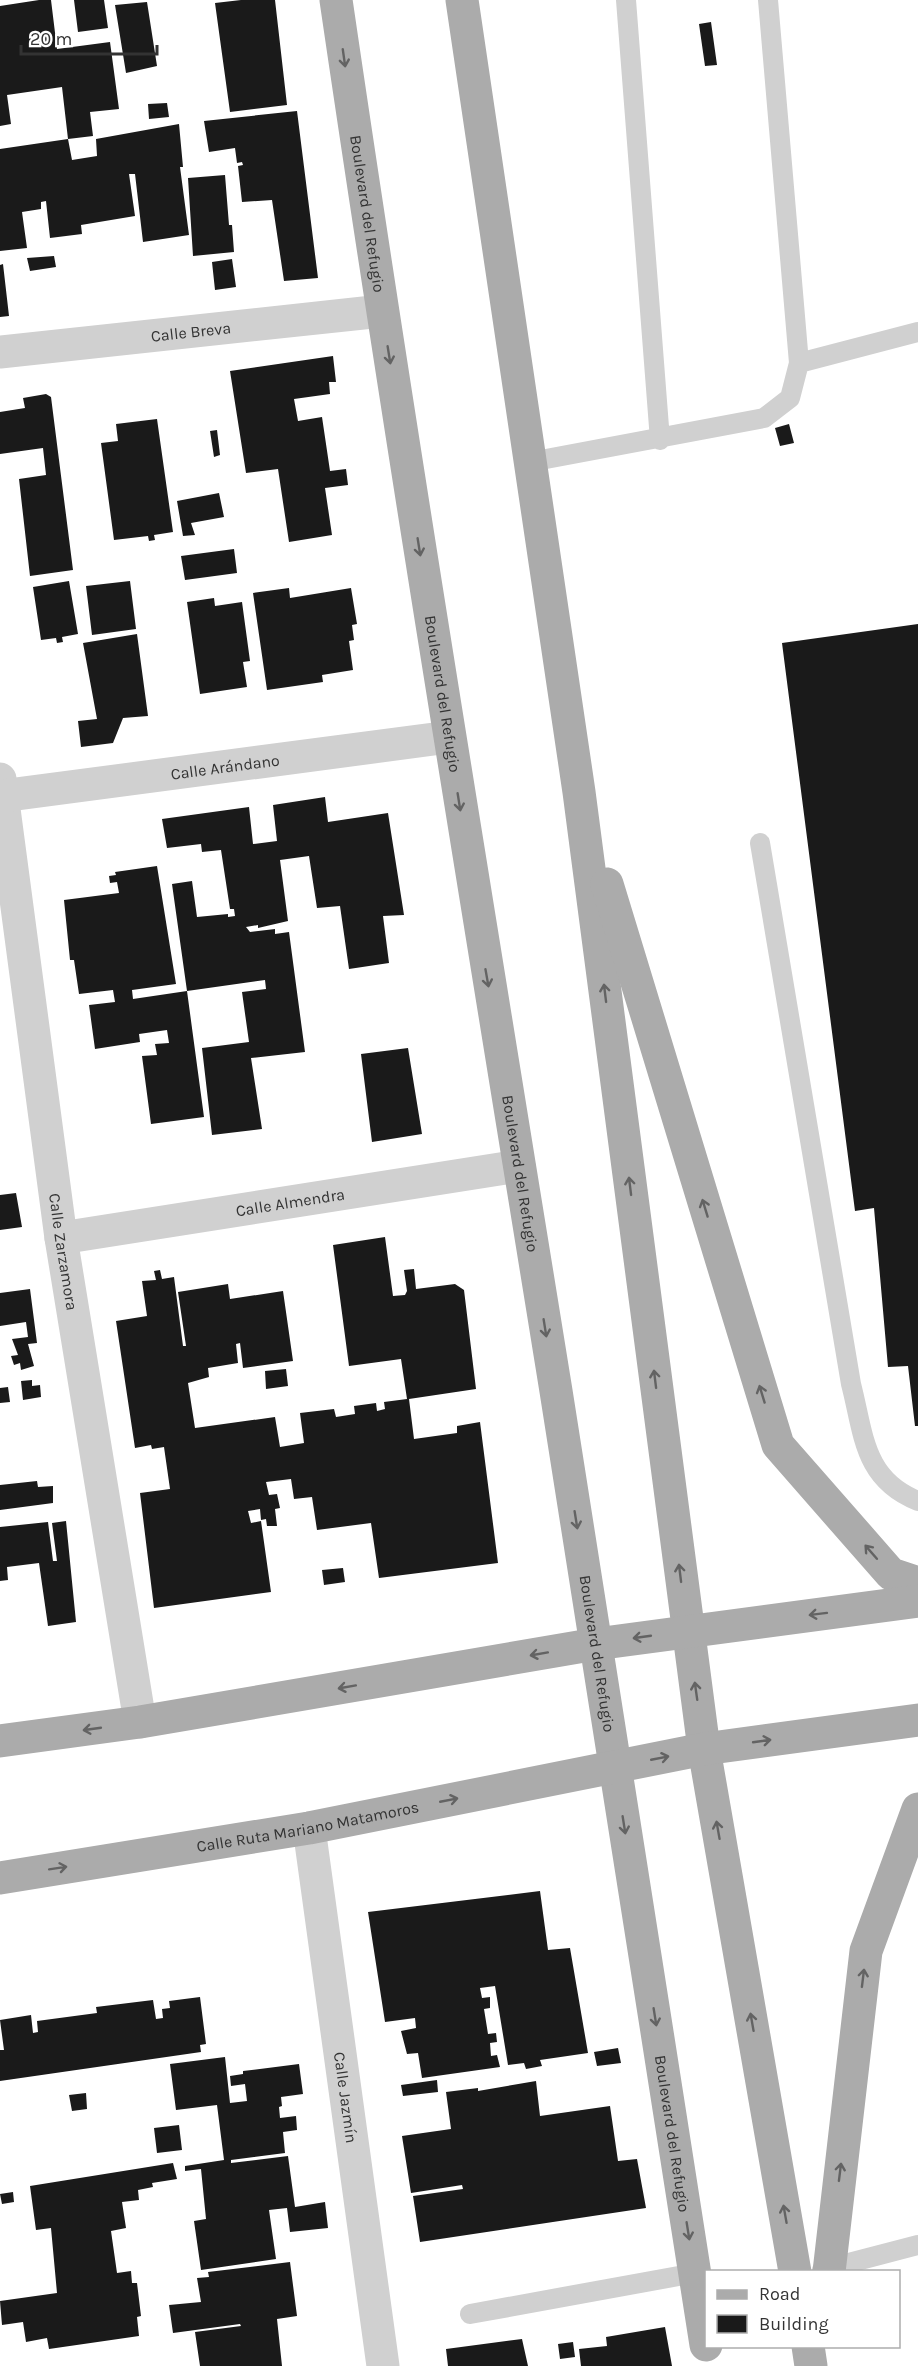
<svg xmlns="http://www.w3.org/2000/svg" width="918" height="2366" font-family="Karla,sans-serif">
<rect width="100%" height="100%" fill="#fff"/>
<!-- building -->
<path fill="#1a1a1a" d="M39,0h12l6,49 53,-7 9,67 -29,3 3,24 -25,3 4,21 25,-4 -1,-17 83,-15 4,43h-3l9,68 -46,7 -8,-68h-6l6,42 -54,9 1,9 -32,4 -4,-37 -5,1v7l-19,3 5,36 -27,3v-102l68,-10 -6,-52 -55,8 4,29 -11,2v-120z
M74,0h30l4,28 -30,4z
M241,0h34l12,105 -57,7 -15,-109z
M147,2l10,64 -31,7 -11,-68z
M711,22l6,43 -12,1 -6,-42z
M167,103l2,14 -20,2 -1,-15z
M297,111l21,167 -34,3 -12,-81 -30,2 -4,-36 5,-1 -1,-3 -5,1 -2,-15 -26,4 -5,-31z
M225,175l4,50h3l2,27 -41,4 -5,-78z
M54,256l2,11 -26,4 -3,-13z
M232,259l4,28 -21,3 -3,-28z
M3,264l6,52 -9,1v-52z
M333,356l3,26h-7l1,12 -36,5 4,22 24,-4 8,54 16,-2 2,16 -23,3 7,47 -43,7 -11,-73 -32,4 -16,-102z
M46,394l5,3 22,173 -43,6 -11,-97 27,-4 -3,-27 -43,6v-42l25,-4 -2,-10z
M157,419l16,113 -19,3 1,5 -6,1 -1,-5 -34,4 -13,-97 17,-2 -2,-17z
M789,424l5,19 -14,3 -5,-18z
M217,430l3,25 -6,2 -4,-26z
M219,493l5,24 -33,6 4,12 -12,1 -6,-35z
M234,549l3,24 -52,7 -4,-24z
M69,581l9,53 -16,3 1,5 -6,1 -1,-5 -15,2 -8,-53z
M130,581l6,48 -44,6 -6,-49z
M289,588l1,10 61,-10 6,36 -5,1 2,15 -5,1 4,29 -31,5 1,7 -56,8 -14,-97z
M214,598l1,8 27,-4 8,59 -7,1 4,25 -47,7 -13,-92z
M918,624v802h-3l-7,-60 -20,1 -14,-159 -19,3 -73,-568z
M137,634l11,82 -25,2 -10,25 -32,4 -3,-26 19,-2 -14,-76z
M325,797l3,25 60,-9 16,102 -21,1 6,47 -40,6 -9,-63 -23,2 -8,-52 -29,4 8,61 -30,7v-3l-12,2 4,5 25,-3v5l14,-2 16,120 -54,6 11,71 -50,6 -10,-87 47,-6 -7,-50 24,-3 -1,-9 -78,11 -15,-107 20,-3 5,36 31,-3v3l7,-1 -1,-7h-4l-9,-59 -19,2 -1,-8 -34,4 -5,-29 87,-12 4,37 24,-3 -4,-36z
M157,866l19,118 -44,6 1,9 54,-8 17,126 -53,7 -9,-68 15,-1 -2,-11 14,-1 -2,-13 -28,4 1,8 -45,7 -6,-44 26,-3 -2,-12 -34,4 -5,-34h-4l-6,-60 55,-7 -2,-11 -7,1 -1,-7 7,-1 -1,-3z
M408,1048l14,86 -50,8 -11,-88z
M16,1193l6,34 -22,3v-35z
M385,1237l8,59 12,-1 2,-4 -3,-21 10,-1 2,20 39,-5 9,6 12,99 -67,10 5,40 43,-6v-7l23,-4 18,141 -119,15 -8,-55 -54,7 -5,-33 -18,2 -3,-20 -25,3 3,13 8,-1 3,14 -5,1 2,17h-10l-1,-7 -5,1 -1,-11 -12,2 3,12 10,-2 10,71 -117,16 -14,-115 30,-4 -6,-42 -12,2 -1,-4 -16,3 -19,-127 31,-5 -5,-35 14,-1 -2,-9 6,-1 2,9 12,-2 9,69h3l-8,-54 50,-8 2,15 53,-8 10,70 -50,7 -3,-25 -4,1 2,19 -30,5 1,9 -21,6 7,45 80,-11 5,30 24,-4 -4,-30 34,-4 2,8 19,-3 -1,-8 22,-3 1,8 8,-2 -1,-7 23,-3 -6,-40 -52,7 -16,-121z
M30,1289l7,54 -9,1 6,22 -13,4 -1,-7 -6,2 -3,-9 7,-1 -6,-16 16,-2 -2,-15 -26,4v-33z
M286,1369l2,17 -22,3 -1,-18z
M32,1380v6l8,-1 1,12 -18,3 -2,-19z
M8,1387l2,15 -10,1v-15z
M37,1481l1,6 15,-1v17l-53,7v-25z
M66,1521l10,101 -28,4 -9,-63 -32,4 1,13 -8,1v-54l48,-5 5,39h4l-5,-38z
M343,1568l2,14 -21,3 -2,-15z
M540,1891l8,59 22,-2 18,105 -48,7 2,6 -16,3 -2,-6 -16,2 -13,-79 -15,2 2,10 8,-1v11l-6,1 4,25 8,-1 1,9 -7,1 1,13 6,-1 3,12 -78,11 -4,-25 -11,1 -6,-23 15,-3 -1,-10 -30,4 -17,-110z
M200,1997l6,47 -6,1 1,7 -201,29v-31h4l-4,-30 31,-5 2,18 5,-1 -1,-11 60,-8 -1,-6 57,-7 3,19 7,-1 -1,-9 8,-1 -1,-7z
M618,2048l3,15 -24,3 -3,-14z
M225,2057l5,46 17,-2 -2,-17 -14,2 -1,-10 13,-2v-3l56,-7 4,30 -22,3 1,9 -3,1 1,11 16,-2 1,14 -14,2 2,21 -54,7v3l57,-7 7,51 30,-5 3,26 -38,4 -3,-24 -18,2 7,49 -75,11 -7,-49 12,-2 -5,-50 -16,2v-5l39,-6 -7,-55 -41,5 -6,-46z
M437,2080l1,12 -35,4 -2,-11z
M536,2081l4,35 70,-10 8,55 19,-2 9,49 -226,34 -7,-46 50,-7 -1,-4 -51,8 -9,-57 49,-7 -5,-37 32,-4v3z
M86,2093l1,16 -15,2 -3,-16z
M179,2125l3,25 -25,3 -3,-25z
M173,2163l4,16 -25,4 1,4 -15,3 1,10 -17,2 4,26 -15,3 6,42 14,-2 1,12h5l4,33 -4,1 2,19 -90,13 -2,-11 -21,4 -3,-20 -21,3 -2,-24 57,-8 -6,-65 -15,2 -6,-44z
M13,2192l1,10 -12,2 -2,-10z
M290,2262l7,54 -20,3 5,47h-82l-5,-34 46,-6 -1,-2 -67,9 -4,-28 32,-3 -4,-24 12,-1 -1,-5z
M665,2327l7,39h-91l-2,-17 28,-3 -1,-9z
M522,2339l6,27h-80l-2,-17z
M573,2342l2,15 -15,2 -2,-15z"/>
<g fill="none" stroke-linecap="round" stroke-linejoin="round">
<!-- service -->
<path stroke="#d0d0d0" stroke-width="20" d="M626,0l34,440
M799,363l119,-31
M530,462l234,-44 26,-20 9,-35 -31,-363
M760,843l91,541c13,50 12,95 67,117
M822,2270l96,-25
M470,2314l225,-41"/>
<!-- minor -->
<g stroke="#d0d0d0" stroke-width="33">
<path id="s1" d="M0,352l382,-41"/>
<path id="s2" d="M0,779l61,459 79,484"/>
<path id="s3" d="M2,796l447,-59"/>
<path id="s4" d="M61,1238l458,-72"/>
<path id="s5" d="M309,1828l74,538"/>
</g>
<!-- primary -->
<g stroke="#ababab" stroke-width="33">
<path id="s6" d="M336,0c68,464 145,927 220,1391 51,318 100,636 150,954"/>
<path d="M462,0l117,792 125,957 91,523"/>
<path d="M607,884l171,561 113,129 27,9"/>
<path d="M0,1741l140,-19 456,-78 322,-43"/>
<path id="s7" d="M0,1878l309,-50 395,-79 214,-29"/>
<path d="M829,2272l37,-321 52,-142"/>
<path d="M808,2346l3,20"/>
</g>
</g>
<!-- one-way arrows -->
<defs><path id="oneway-shaft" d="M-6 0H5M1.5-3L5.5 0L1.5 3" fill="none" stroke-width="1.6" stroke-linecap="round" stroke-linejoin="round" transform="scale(1.5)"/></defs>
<g stroke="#636363">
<use href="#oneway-shaft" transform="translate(344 58) rotate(82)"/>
<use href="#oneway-shaft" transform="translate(389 355) rotate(81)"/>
<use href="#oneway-shaft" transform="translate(419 547) rotate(81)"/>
<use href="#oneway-shaft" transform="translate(459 802) rotate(81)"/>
<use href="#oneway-shaft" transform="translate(487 978) rotate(80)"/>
<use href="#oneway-shaft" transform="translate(605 993) rotate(-97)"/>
<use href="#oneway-shaft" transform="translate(630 1186) rotate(-97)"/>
<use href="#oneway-shaft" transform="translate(705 1208) rotate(-107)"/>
<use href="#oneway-shaft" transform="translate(545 1328) rotate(81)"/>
<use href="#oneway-shaft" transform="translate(655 1379) rotate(-97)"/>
<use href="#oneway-shaft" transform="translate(762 1394) rotate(-107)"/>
<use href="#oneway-shaft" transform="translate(576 1520) rotate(81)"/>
<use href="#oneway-shaft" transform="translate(871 1552) rotate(-131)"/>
<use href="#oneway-shaft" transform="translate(680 1573) rotate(-97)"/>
<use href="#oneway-shaft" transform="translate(818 1614) rotate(173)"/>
<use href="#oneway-shaft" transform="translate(642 1637) rotate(172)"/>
<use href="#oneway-shaft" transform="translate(539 1654) rotate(170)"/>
<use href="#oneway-shaft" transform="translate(347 1687) rotate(170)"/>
<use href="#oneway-shaft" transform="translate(696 1691) rotate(-98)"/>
<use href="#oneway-shaft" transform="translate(92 1729) rotate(172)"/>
<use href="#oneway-shaft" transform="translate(762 1741) rotate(-8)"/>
<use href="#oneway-shaft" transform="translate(660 1758) rotate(-11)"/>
<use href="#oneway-shaft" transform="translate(449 1800) rotate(-11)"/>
<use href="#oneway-shaft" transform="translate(624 1825) rotate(81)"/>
<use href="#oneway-shaft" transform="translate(718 1830) rotate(-100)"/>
<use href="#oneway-shaft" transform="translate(58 1868) rotate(-9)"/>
<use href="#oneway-shaft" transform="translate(863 1978) rotate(-83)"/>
<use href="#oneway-shaft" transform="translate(655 2017) rotate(81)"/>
<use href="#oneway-shaft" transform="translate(752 2022) rotate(-100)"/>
<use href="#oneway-shaft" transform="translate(840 2172) rotate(-83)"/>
<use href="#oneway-shaft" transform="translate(785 2214) rotate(-100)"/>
<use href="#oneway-shaft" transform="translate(688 2231) rotate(81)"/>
</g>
<g text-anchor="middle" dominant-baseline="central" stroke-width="6" stroke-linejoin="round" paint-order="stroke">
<!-- street labels -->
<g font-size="16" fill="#333" stroke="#fff">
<text stroke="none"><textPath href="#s6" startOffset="216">Boulevard del Refugio</textPath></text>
<text stroke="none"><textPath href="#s1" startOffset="192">Calle Breva</textPath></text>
<text stroke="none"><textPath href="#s6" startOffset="702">Boulevard del Refugio</textPath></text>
<text stroke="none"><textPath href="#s3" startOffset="225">Calle Arándano</textPath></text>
<text stroke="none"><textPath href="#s6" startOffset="1188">Boulevard del Refugio</textPath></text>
<text stroke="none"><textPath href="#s4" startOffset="232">Calle Almendra</textPath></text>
<text stroke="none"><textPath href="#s2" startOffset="477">Calle Zarzamora</textPath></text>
<text stroke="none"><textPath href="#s6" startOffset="1674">Boulevard del Refugio</textPath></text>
<text stroke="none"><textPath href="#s7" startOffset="312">Calle Ruta Mariano Matamoros</textPath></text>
<text stroke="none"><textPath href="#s5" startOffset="272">Calle Jazmín</textPath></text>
<text stroke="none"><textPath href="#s6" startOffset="2160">Boulevard del Refugio</textPath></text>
</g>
</g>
<!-- legend -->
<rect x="705" y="2270" width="195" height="78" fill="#ffffff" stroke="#adadad" stroke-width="1.5"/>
<rect x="717" y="2290" width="30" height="9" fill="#ababab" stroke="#adadad" stroke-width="1.5"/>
<text x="759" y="2300" font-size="18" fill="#333333">Road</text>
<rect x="717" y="2315" width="30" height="18" fill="#1a1a1a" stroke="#adadad" stroke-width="1.5"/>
<text x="759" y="2330" font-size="18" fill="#333333">Building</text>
<!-- scale -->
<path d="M21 45v9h136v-9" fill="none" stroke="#333333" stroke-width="3"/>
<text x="30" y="45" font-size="18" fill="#333333" stroke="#ffffff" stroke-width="4.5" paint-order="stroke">20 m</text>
</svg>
